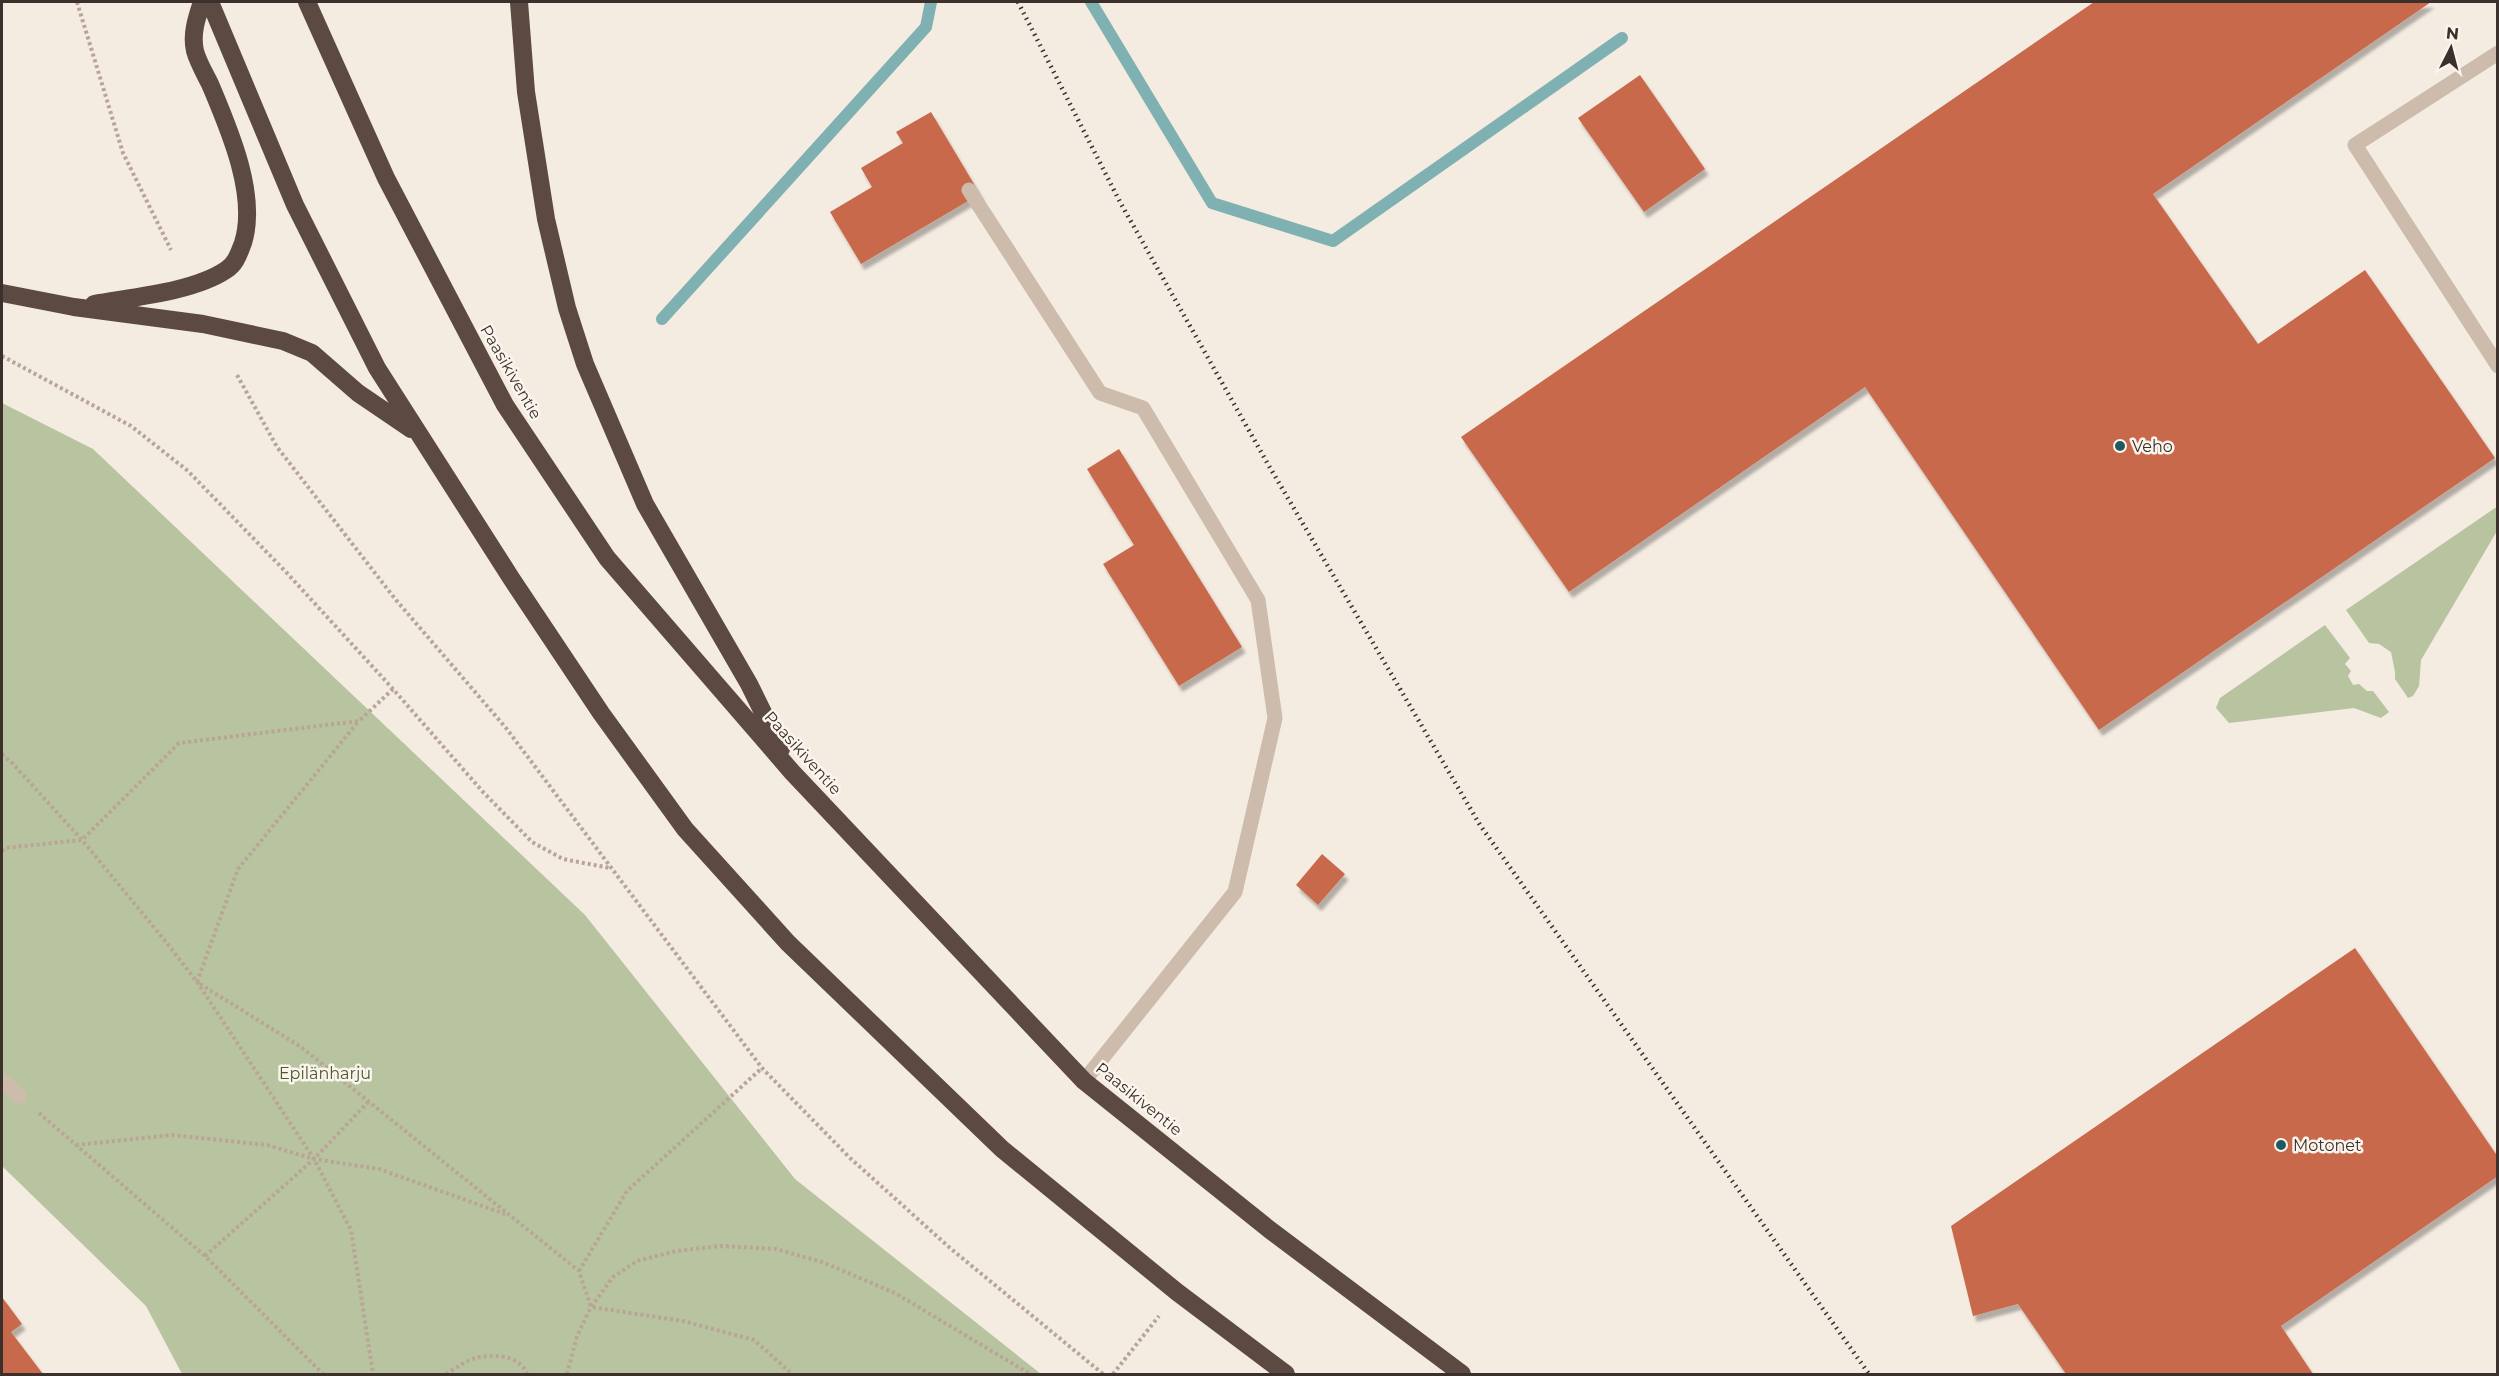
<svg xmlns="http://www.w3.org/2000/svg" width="2499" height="1376" font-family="Montserrat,sans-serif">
<defs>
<filter id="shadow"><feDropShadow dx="3.5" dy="6" stdDeviation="1.5" flood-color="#0004"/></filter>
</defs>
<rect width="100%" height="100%" fill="#f4ebe1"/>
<!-- green -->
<path fill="#b8c4a0" d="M2,403l91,46 492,466 210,264 246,195h-859l-36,-68 -144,-140z
M2495,508h2v23l-76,129 -2,26 -6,10 -5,2 -13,-19v-7l-4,-20 -12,-8 -10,-1 -23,-33z
M2325,625l25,33 -5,6 6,7 -3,5 5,9 6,-1 8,7h6l16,21 -8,6 -27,-10 -125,15 -13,-15 4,-10z"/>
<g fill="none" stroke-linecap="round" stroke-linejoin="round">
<!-- stream -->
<path stroke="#7fb0b2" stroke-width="12" d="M1091,2l121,201 121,38 289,-203
M662,319l264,-292 5,-25"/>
</g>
<!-- building -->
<path fill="#c8694b" filter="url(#shadow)" d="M2094,2h337l-278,192 105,150 107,-74 130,188 -396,272 -234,-343 -296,205 -108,-155z
M1640,75l65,94 -61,43 -66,-94z
M931,112l49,82 -119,70 -31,-52 42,-25 -11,-19 42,-25 -7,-11z
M1119,449l123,198 -63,39 -76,-122 31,-19 -47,-76z
M1322,854l23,20 -27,31 -22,-20z
M2355,948l143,209v19l-217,150 32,48h-247l-48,-70 -45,12 -22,-90z
M2,1297l20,27 -11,8 32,42h-41z"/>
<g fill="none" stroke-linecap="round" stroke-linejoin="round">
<!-- path -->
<path stroke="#b9a596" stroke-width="4" stroke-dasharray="3 3" stroke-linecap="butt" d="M77,2l46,151 48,97
M2,356l129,70 57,45 98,101 107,117 90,103 49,50 31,17 47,9
M237,375l40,72 119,153 110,128 256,340 87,89 101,91 153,126
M2,754l11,10 69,76 84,102 31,40 117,177 37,71 22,144
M2,851l3,-3 77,-8 97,-97 180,-22 34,-32
M2498,879v3
M197,982l41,-113 120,-147
M200,984l101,63 278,224 12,36 92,14 71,19 38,34
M39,1113l166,143 118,118
M76,1145l96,-10 95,10 47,14 65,10 126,45
M205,1256l109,-97 54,-57
M579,1271l48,-80 135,-123
M446,1374c9,-5 20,-14 30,-16 18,-5 45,-2 51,16
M567,1374l10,-38 14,-29 22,-30 24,-16 39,-10 44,-5 56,3 46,13 73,31 135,81
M1113,1374l46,-58"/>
<!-- lane -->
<path stroke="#cdbbac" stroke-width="15" d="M2498,53l-143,92 143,221
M969,190l131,203 43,15 115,192 17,118 -40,174 -151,189
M2,1080l17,16"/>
<!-- highway -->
<path stroke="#5c4a42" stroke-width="18" d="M210,2l85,203 82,163 134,210 90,135 84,116 103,114 214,206 175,143 109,82
M307,2l79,176 119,227 102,153 185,214 292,309 186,149 192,144
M519,2l7,90 20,127 21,89 18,56 60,140 104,180 32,65
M2,293l72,14 129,17 80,17 29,12 46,40 53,36
M94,304c39,-7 99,-12 132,-34 10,-6 13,-17 17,-27 15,-48 -14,-114 -33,-159 -5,-10 -12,-22 -15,-33 -4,-17 2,-34 7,-49"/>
<!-- rail -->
<path stroke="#3b302b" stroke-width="4.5" stroke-dasharray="1.5 4.5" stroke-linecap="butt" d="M1018,2l102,200 149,264 211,359 389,549"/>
</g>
<!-- markers -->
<g fill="#1f5a5e" stroke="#fbf5ee" stroke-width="2">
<circle cx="2120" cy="446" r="6"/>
<circle cx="2281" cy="1145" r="6"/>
</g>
<g text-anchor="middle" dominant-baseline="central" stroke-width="5" stroke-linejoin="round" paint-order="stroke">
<!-- street labels -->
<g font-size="16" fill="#3b302b" stroke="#fbf5ee">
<text transform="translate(511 372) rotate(60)">Paasikiventie</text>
<text transform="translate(803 753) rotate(48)">Paasikiventie</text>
<text transform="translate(1139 1099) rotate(39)">Paasikiventie</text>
</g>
<!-- poi labels -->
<g font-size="16" fill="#3b302b" stroke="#fbf5ee" text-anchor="start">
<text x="2132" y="446">Veho</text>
<text x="2293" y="1145">Motonet</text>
</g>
<!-- park labels -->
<g font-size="16" fill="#4a5a2e" stroke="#fbf5ee">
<text x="325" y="1073">Epilänharju</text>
</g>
</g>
<!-- border -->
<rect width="2499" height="1376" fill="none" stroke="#3b302b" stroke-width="6"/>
<!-- north arrow -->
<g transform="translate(2451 48) rotate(6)" stroke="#fbf5ee" stroke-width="4.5" paint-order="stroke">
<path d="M0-4.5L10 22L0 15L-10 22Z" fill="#3b302b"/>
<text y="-9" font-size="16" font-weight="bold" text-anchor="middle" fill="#3b302b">N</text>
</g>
</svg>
